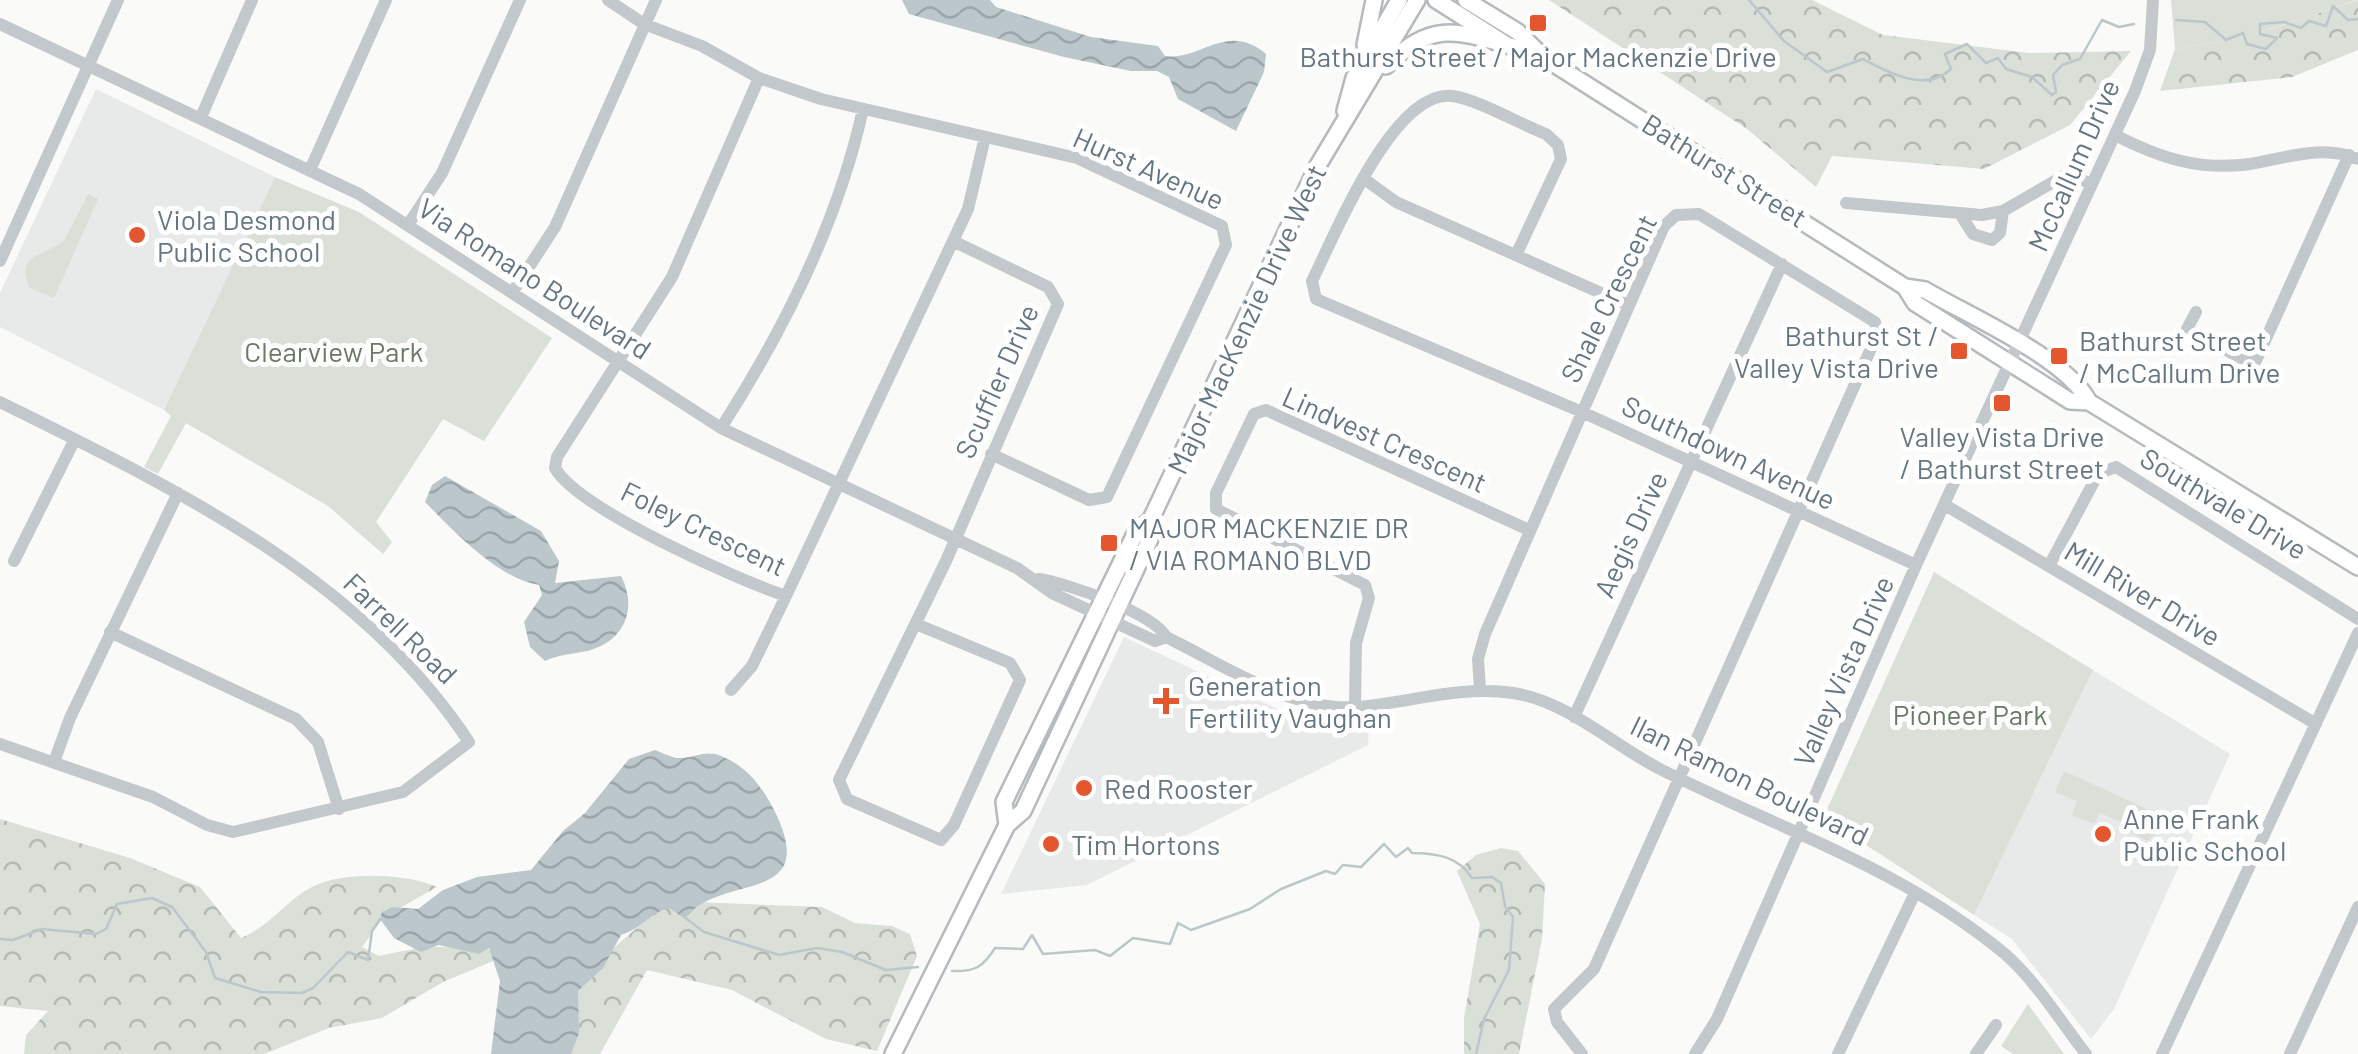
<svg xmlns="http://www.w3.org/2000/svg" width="2358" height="1054" font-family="Barlow,sans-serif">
<defs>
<pattern id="forest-crowns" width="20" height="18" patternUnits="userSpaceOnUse" patternTransform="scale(2.5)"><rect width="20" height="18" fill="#dadfd7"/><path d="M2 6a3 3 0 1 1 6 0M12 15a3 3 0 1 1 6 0" fill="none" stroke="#b4b9b4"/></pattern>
<pattern id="water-waves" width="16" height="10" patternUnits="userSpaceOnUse" patternTransform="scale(2.5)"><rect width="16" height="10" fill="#bbc7cb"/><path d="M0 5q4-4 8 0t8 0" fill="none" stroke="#9ca6aa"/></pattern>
</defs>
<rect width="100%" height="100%" fill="#fafaf8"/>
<!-- built -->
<path fill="#e8e9e9" d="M96,89l179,88 -111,233 -164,-83v-34z
M1124,637l177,83 68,3 -1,22 -281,140 -86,9z
M2093,670l137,84 -116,255 -23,30 -79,-100 -38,-24z"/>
<!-- forest -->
<path fill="url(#forest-crowns)" d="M1549,0h263l71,35 146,18 102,-2 -61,74 -86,44 -152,-13 -16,31 -69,-58z
M2358,0v50l-66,27 -132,14 15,-42 68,-11z
M0,819l130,39 70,29 41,51c32,-14 45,-38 71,-51 30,-16 95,-14 125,0l-53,30 -22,30 17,9c38,-9 74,-13 113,-6l6,9 -55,23 -61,36 -53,10 -65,26h-240l2,-19 22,-24 -48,-5z
M1501,848l17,3 27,33 -3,55 -23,115h-55v-36l16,-94 -23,-53 19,-16z
M668,901l154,6 33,16 37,3 18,8 7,22 -40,95 -51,-12 -94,-49 -85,-20 -47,84h-38l3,-50 52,-59z"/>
<!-- park -->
<path fill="#dadfd7" d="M2171,0h186l-114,38 -68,11z
M275,177l84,35 193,126 -68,103 -41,-22 -67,103 16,20 -9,12 -55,-48 -142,-83 -28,51 -14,-7 27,-51 -7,-6z
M88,194l10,5 -44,99 -24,-10c-16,-33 13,-32 34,-47z
M1934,572l159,98 -119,245 -108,-70 -46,-20z
M2064,771l85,39 10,21 -12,10 -25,-13 2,-5 -24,-10 -6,11 -22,-9 5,-14 -22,-9z
M2028,1004l36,50h-51l-12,-8z"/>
<!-- water -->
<path fill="url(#water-waves)" d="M902,0h88l6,7 95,30 67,9 7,10c36,5 62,-35 101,-2l-2,18 -28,59 -58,-32 -9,-22 -12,-6h-26l-67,-14 -155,-43z
M445,476l96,55 18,30 -4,22 66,-7c14,26 8,56 -20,70 -17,9 -39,6 -56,15l-15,-14 -6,-25 18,-27 -3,-10c-42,-7 -85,-54 -114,-83l7,-17z
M655,750c6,2 15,7 22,8 17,1 27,-9 44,-2 27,10 45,36 56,60 35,77 -31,63 -76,88 -8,4 -9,10 -17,14l-15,-10c-19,5 -28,21 -48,27l-18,33 -25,23 1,42 -8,21h-80l9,-73 -11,-33 -10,6 -40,-9 -18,7 -27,-14 -14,-19 2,-7 10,-5 26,2 25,-19 34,-13 54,-7 32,-39 22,-18 44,-54z"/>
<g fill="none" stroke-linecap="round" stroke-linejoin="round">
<!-- stream -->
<path stroke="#bbc7cb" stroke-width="2.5" d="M1749,0l35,41 43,31 36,-13c26,14 63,34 88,10l-6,-15 22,-10 19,19 12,-5 8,11 26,8 20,18 4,-3 -3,-17 9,-10 18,-6 22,-39 17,7 15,-3
M2176,20l29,2 21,18 17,-7 4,11 19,5 11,-11 -17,-4v-10l24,-2 17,6 8,-7 17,5 7,-20 15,14 10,-1
M684,917l20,15 75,23 38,-7 25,4 44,18 32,-3
M0,939l13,1 29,-11 54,5 10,-5 11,-25 35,-6 20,9 34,45 9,26 46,14 41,1 11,-5 35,-36 20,8 4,-29 8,-12
M952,971c23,1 31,-4 43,-23l28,1 9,-14 11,19 52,-4 15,6 23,-18 37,6 8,-21 13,7 59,-21 31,-20 45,-18 9,3 8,-9 18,2 23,-23 12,13 12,-9 4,5c25,0 47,4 60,25l20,-1 9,6 4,23 8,11 -4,53 -25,49 -8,35"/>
<defs>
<path id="major" d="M1436,0l71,45 33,11
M1466,0l52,32 25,25 362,230 10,16 155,98 19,1 269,165
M1365,45l9,-45
M1386,66c44,-43 66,-37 121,-21
M1345,111l9,-33 45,-78
M1905,287l20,3c44,26 142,68 164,112
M1007,825l-3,-23 132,-270 15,-13 166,-352 100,-167
M893,1054l114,-229 16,-14 127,-272 1,-20"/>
</defs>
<!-- major casing -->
<use href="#major" stroke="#b5babe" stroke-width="20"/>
<!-- minor -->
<path stroke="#c3c8cc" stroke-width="12" d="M608,0l36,24 58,22 57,32 62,21 256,59 145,68 4,19 -119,252 -18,3 -98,-46
M0,24l359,170 362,234 296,140 35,25 103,48 11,-4
M759,78l-87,199 -115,180 -2,11c23,41 183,112 231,128l182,-387 17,-72
M201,117l51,-117
M2115,135c45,23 84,36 135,29 37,-6 72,-20 108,-5
M310,170l76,-170
M1363,178l33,24 232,103
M1846,203l136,12 21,-4 64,-37 25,10
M1962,217l11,17 19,6 8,-7 3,-22
M408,225l34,-52 78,-173
M1517,253l44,-94 -3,-14 -12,-11c-26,-10 -69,-35 -94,-38 -59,-7 -118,141 -140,185l4,18 266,113 334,153
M0,261l118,-261
M512,293l43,-66 101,-227
M2196,312l-9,17 67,36 95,-210
M0,402c173,86 359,173 469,340l-66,50 -170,40 -26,-7 -54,-28 -153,-53
M721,428c63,-98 117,-205 142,-319
M1945,505l371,219
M14,561l61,-122
M2049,566l49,-92 18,-7 242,152
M1039,579c27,4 115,34 127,58 56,27 126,75 190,70 53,-4 104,-22 157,-14 54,8 100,52 147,76 117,59 242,99 345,185 31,27 56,68 81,100
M916,624l94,39 10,17 -66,145 -13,15 -94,-41 -8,-19 107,-219 112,-257 -10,-17 -95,-46
M110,632l186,87 22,23 21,67
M1480,689l-2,-30 7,-25 179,-408 12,-11 23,-1 176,108 2,13 -283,634 -40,40 3,13 25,32
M731,690l21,-24 34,-70
M1355,707l1,-64 13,-45 -4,-13 -149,-76v-16l38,-79 12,-4 263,120
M1574,717l208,-453
M54,762l16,-44 108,-225
M1695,1054l22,-35 199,-454 219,-474 15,-41 3,-50
M1838,1054l77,-161
M1976,1054l20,-29
M2162,1054l196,-421
M2290,1054l68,-147"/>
<!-- major -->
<use href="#major" stroke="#fff" stroke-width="15"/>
</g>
<!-- markers -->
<g fill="#e4572e" stroke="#fff" stroke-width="4">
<rect x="1528" y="13" width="20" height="20" rx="5"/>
<circle cx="137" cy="235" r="10"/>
<rect x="1949" y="341" width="20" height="20" rx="5"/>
<rect x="2049" y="346" width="20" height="20" rx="5"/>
<rect x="1992" y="393" width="20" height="20" rx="5"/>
<rect x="1099" y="533" width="20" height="20" rx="5"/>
<path d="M1161 686h10v10h10v10h-10v10h-10v-10h-10v-10h10z"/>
<circle cx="1084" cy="788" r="10"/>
<circle cx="2103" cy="834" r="10"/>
<circle cx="1051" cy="844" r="10"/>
</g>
<g text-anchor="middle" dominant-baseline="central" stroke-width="10" stroke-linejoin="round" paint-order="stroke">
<!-- poi labels -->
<g font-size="28" fill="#657683" stroke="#fff" text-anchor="start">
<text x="1538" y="56" text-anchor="middle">Bathurst Street / Major Mackenzie Drive</text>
<text x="157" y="219">Viola Desmond<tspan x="157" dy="32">Public School</tspan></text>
<text x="1939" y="335" text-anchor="end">Bathurst St /<tspan x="1939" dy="32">Valley Vista Drive</tspan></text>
<text x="2079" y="340">Bathurst Street<tspan x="2079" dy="32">/ McCallum Drive</tspan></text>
<text x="2002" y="436" text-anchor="middle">Valley Vista Drive<tspan x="2002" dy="32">/ Bathurst Street</tspan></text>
<text x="1129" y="527">MAJOR MACKENZIE DR<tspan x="1129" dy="32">/ VIA ROMANO BLVD</tspan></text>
<text x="1188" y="685">Generation<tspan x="1188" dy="32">Fertility Vaughan</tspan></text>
<text x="1104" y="788">Red Rooster</text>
<text x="2123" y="818">Anne Frank<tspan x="2123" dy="32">Public School</tspan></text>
<text x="1071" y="844">Tim Hortons</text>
</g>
<!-- street labels -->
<g font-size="28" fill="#657683" stroke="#fff">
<text transform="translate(2073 165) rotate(-66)">McCallum Drive</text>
<text transform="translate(1149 168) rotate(24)">Hurst Avenue</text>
<text transform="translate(1725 170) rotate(32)">Bathurst Street</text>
<text transform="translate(535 278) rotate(33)">Via Romano Boulevard</text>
<text transform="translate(1608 298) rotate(-64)">Shale Crescent</text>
<text transform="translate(1246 319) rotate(-65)">Major MacKenzie Drive West</text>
<text transform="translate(996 381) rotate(-66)">Scuffler Drive</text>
<text transform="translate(1385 439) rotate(24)">Lindvest Crescent</text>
<text transform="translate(1729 452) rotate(25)">Southdown Avenue</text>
<text transform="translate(2224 503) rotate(31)">Southvale Drive</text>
<text transform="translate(704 528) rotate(26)">Foley Crescent</text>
<text transform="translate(1630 534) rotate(-65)">Aegis Drive</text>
<text transform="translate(2143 593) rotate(31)">Mill River Drive</text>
<text transform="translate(401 628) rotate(44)">Farrell Road</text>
<text transform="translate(1843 671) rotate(-66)">Valley Vista Drive</text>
<text transform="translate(1750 780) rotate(26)">Ilan Ramon Boulevard</text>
</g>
<!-- park labels -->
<g font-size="28" fill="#687a64" stroke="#fff">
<text x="334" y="351">Clearview Park</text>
<text x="1970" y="714">Pioneer Park</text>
</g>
</g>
</svg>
